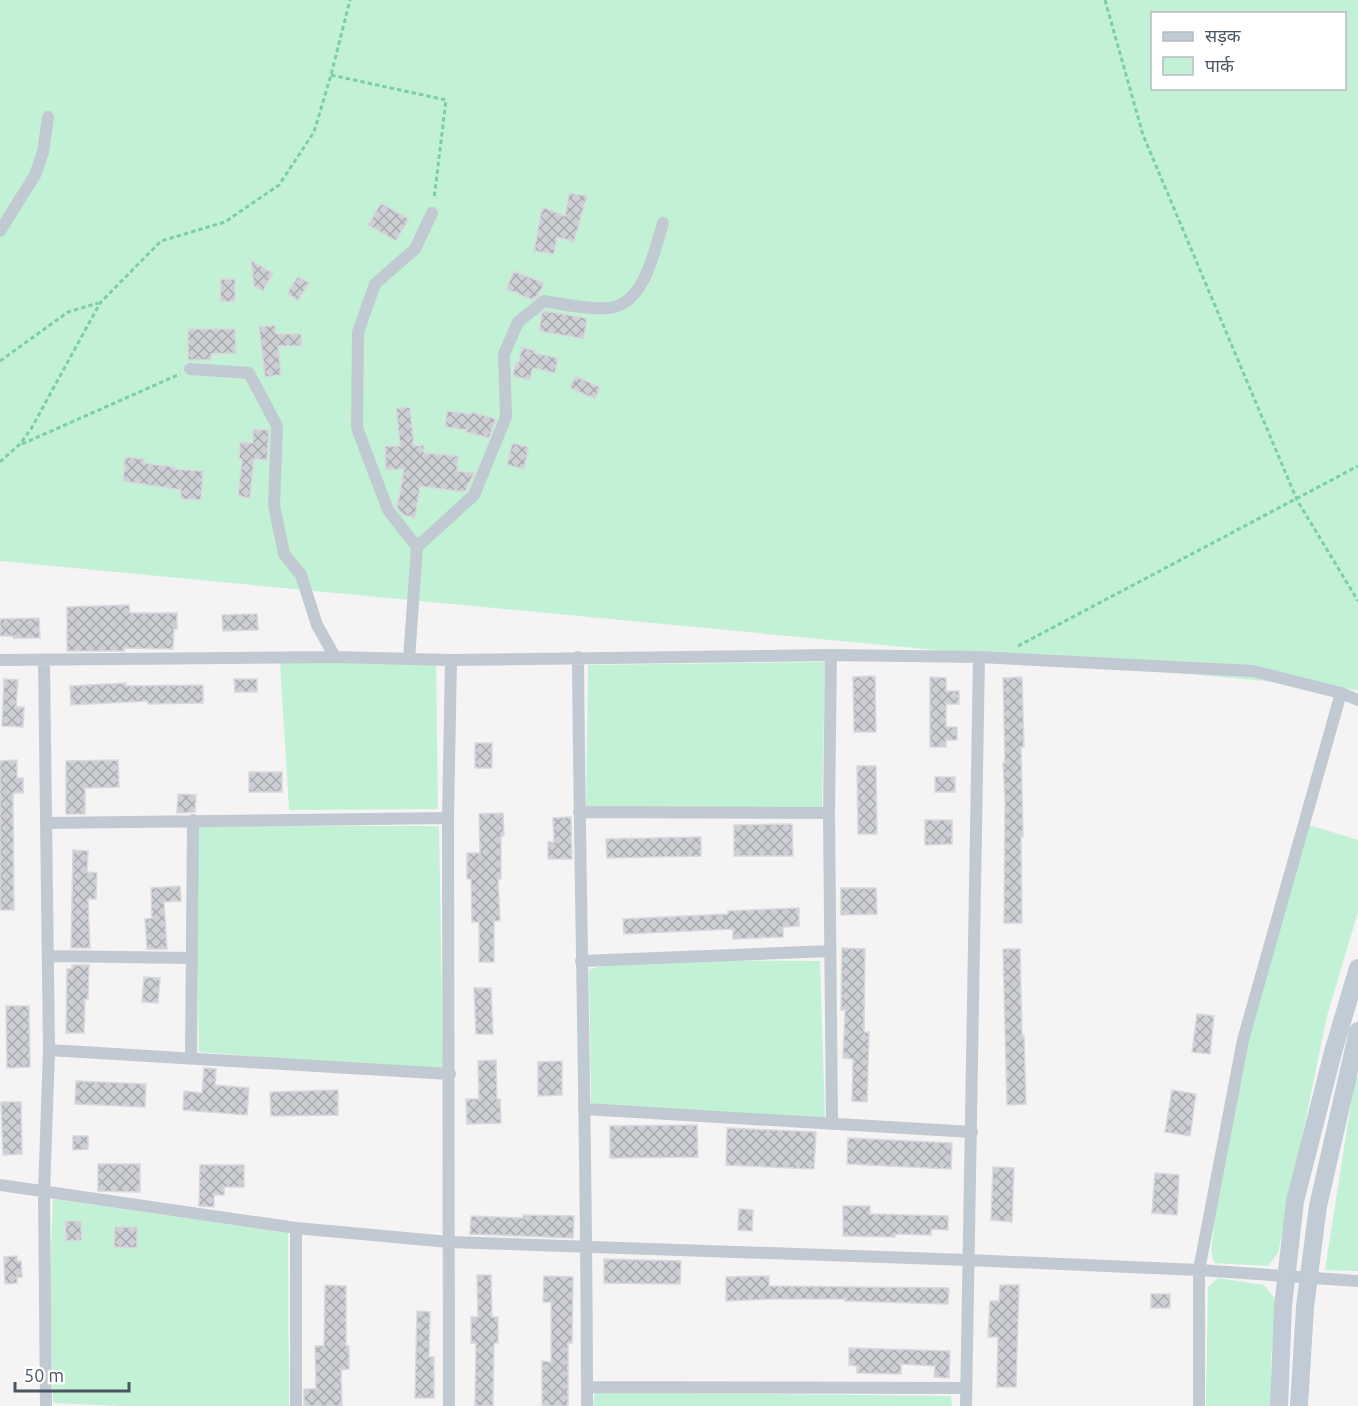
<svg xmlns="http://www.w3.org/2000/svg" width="1358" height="1406" font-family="Ubuntu,'Noto Sans Devanagari',sans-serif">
<defs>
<pattern id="building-cross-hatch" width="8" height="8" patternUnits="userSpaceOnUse" patternTransform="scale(1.5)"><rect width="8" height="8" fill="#cdcfd5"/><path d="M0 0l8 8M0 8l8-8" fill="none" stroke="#a8abb0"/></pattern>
</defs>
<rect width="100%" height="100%" fill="#f5f3f3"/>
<!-- green -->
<path fill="#c3f1d5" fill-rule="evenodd" d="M0,0h1358v690l-1358,-129zM1152,14h192v74h-192z
M280,662l156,2 2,145 -149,1z
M825,662l-3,147 -236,2 2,-146z
M1306,824l52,16v72l-31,104 -49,237 -10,13 -54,-3 -3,-11 9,-85 24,-113z
M195,826h244l4,245 -244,-19z
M633,960l187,1 5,157 -234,-13 -2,-136z
M1355,1077l3,1v193l-33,-1z
M53,1199l235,34 1,173h-167l-69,-3 -3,-133z
M1218,1278l46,7 13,16 -6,57v48h-65l2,-119z
M595,1392l356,4 1,10h-359z"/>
<!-- building -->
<path fill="url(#building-cross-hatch)" stroke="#d7d9de" stroke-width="1.5" d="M569,193l18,3 -13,46 -17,-5 -3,17 -20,-3 8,-44 23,9z
M381,203l28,16 -13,22 -28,-16z
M251,260l22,13 -10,18 -9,-5z
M514,271l30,12 -5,11 -6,6 -27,-11z
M298,276l11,7 -11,18 -11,-8z
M221,279h14v23l-15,-1z
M545,311l42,7 -3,21 -45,-8 3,-18z
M275,325l1,9h25l1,12h-24l3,29 -16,2 -6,-50z
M188,329h47l1,24 -25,1v6h-23z
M522,347l13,4 -1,2 24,5 -3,15 -22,-5 -3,12 -17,-4 2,-13 3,1z
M575,376l25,11 -5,12 -25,-11z
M410,407l4,39 10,-1v8l34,3 -1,15 17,2 -9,19 -45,-6 -5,32 -12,-3 -6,-7 7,-39 -18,1 -1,-24h15l-4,-38z
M447,411l24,3v-2l25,7 -7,19 -23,-6 1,-2 -22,-3z
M253,429l16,1 -2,30 -13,-1 -4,39 -12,-2 4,-37h-3l1,-17 13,1z
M512,443l17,4 -5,22 -17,-4z
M125,457l19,2v4l31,4v2l28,2 -2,29 -20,-1v-9l-58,-9z
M129,605l1,8h47v16h-3l-1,20 -49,-1v3h-57v-44z
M257,614l1,16 -35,1 -1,-16z
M39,618l1,20h-27v-2h-13v-17z
M875,676l1,56h-22l-1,-55z
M930,677l16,1v13h13v13h-13v23h11v13h-11v7h-16z
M1022,677l2,70h-3l2,90h-2l1,86h-18l1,-122 -2,-38h2l-2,-85z
M4,679l14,1 -2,27h8l-1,20 -21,-1z
M234,679h23v13h-22z
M126,683v3l77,-1v18l-55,1v-3l-77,4 -1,-19z
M475,743h17v25h-17z
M17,760v18h6v15h-10l1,117h-14v-149z
M118,760l1,27 -34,1v26h-19v-53z
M857,766h19l1,68h-19z
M249,772h33v20h-33z
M935,777h20v15h-20z
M178,794l18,1 -1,17 -18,1z
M503,813l1,23h-3v43h-3l2,42h-6v41h-15v-40h-7l-1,-43h-4v-26h13l-1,-39z
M571,817l1,42h-24v-17h6l-1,-24z
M925,820h27v24l-27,1z
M792,824l1,32h-59v-31z
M701,837v19l-94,2 -1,-19z
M73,850l15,1 -1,21 10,1 -1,26h-8l2,49h-19z
M180,886l1,15 -17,1 3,47h-20l-2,-30 7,-1 -1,-30z
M841,888h35l1,26 -36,1z
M799,908v18l-16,1v10l-50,2v-10l-109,5 -1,-15 105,-5v-3z
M842,948l23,1 -1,83h5l-2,70 -15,-1 1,-42 -10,-1 2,-48h-4z
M1003,949h17l2,87 2,-1 2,69 -19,1z
M72,965h17l-1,34h-3l-1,34h-18l1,-64h5z
M144,977l16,1 -2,25 -16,-1z
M474,988h17l2,46h-17z
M6,1006h23l1,61 -23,1z
M1197,1014l17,2 -4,38 -18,-2z
M496,1060l1,39h3l1,24 -34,1 -1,-25h13l-1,-38z
M562,1061v34l-24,1v-34z
M204,1068l12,1 -1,16 34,3 -2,27 -64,-5 1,-19 18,2z
M76,1081l70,3 -1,23 -70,-3z
M338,1090v25l-67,1 -1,-24z
M1172,1090l24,4 -6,42 -25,-4z
M1,1102h20l1,52 -19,1z
M697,1125l1,32 -88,1v-32z
M727,1128l89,4 -2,37 -88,-4z
M73,1136h15v13l-15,1z
M848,1138l104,5 -1,26 -104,-5z
M98,1164h42v28l-42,-1z
M200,1165h44v22h-20v8h-10v12l-15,-1z
M993,1167l21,1 -2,54 -21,-2z
M1155,1173l24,2 -2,40 -25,-2z
M843,1206h27v8l78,2v14l-17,-1v6l-36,-1v3l-52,-1z
M739,1209l14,1 -1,21 -14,-1z
M523,1215l51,1 -1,22 -103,-4 1,-18 52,2z
M65,1221h16l1,19 -16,1z
M115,1227h22v21l-23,-1z
M17,1256v5h4l1,16h-5v6l-12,1 -1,-27z
M604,1259l77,2 -1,23 -76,-1z
M477,1275h14l1,42h6v26h-4l-1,63h-18l1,-63h-5v-26h7z
M544,1276l29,1 -1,66h-4v63h-26v-45l9,1v-60h-8z
M769,1276v10l180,2 -1,16 -103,-3 1,-2h-76l-44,2v-24z
M325,1285l21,1v60h3v23l-8,1 1,36h-38v-17h12l-1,-43h9z
M1000,1285h19l-3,102h-19l1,-50h-10l2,-36h9z
M1151,1294h19v14h-19z
M417,1311l13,1 -1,45h5v41h-19z
M849,1348l101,3 -1,27 -15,-1 1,-11 -34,-2v10l-44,-1v-7l-8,-1z"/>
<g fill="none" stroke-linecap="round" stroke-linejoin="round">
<!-- path -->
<path stroke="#7ad0a6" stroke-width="3" stroke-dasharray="4.5 3" stroke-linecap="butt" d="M1105,0l38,135 154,365 61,101
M331,75l115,25 -12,99
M0,361l68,-49 30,-9
M22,444l158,-70
M0,462l20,-18 11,-15 69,-126 61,-62 64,-19 54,-37 35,-53 17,-57 19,-75
M1018,646l340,-180"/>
<!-- street -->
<path stroke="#c1cad2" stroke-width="12" d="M0,231l35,-56 8,-23 5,-35
M190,369l59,4 28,53 -3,79 10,49 17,21 16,50 18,32
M417,547l57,-52 32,-78 -2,-63 14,-32 26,-21c20,3 44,9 65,7 36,-4 45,-57 54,-85
M831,655l-2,158 3,311
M578,657c2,250 9,499 9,749
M409,659l8,-112 -29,-37 -31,-82 1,-96 17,-48 40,-35 17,-36
M0,660l335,-3 116,3 380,-5 148,2 274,14 88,22 17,7
M44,660l5,390 -5,143 2,213
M579,812l250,1
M46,823l402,-5
M48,956l144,2
M581,961l249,-10
M49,1050l401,24
M191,1058l2,-238
M584,1109l388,23
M0,1185l296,43 153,14 519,18 231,10 159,11
M587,1387l379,1
M296,1406v-178
M449,1406l-1,-588 3,-158
M966,1406l13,-749
M1199,1406v-136l44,-230 98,-347"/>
<!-- secondary -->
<path stroke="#c1cbd6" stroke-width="18" d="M1279,1406l4,-100 12,-105 38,-149 25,-84
M1299,1406l6,-99 13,-101 40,-175"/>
</g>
<!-- legend -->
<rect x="1151" y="12" width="195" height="78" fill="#ffffff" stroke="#b7bbc0" stroke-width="1.5"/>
<rect x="1163" y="32" width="30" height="9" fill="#c1cbd6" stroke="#b7bbc0" stroke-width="1.5"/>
<text x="1205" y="42" font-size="18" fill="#4a5661">सड़क</text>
<rect x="1163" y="57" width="30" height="18" fill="#c3f1d5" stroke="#b7bbc0" stroke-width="1.5"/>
<text x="1205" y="72" font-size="18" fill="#4a5661">पार्क</text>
<!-- scale -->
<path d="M15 1382v9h114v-9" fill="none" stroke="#4a5661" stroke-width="3"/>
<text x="24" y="1382" font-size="18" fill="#4a5661" stroke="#ffffff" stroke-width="4.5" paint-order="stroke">50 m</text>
</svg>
